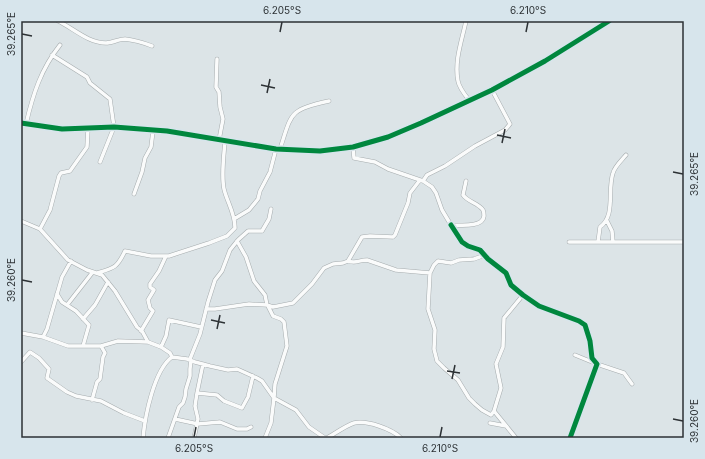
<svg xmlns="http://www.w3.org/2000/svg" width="705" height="459" font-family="Inter,sans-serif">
<rect width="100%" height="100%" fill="#dce4e7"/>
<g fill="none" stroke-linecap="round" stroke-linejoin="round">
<defs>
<path id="street" d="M58,21c15,7 30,22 48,22 6,0 13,-4 19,-4 9,1 19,4 27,7
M466,21c-4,19 -12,40 -8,60 1,6 7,14 11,19
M52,55l35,22 3,6 20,16 4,28 -14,35
M217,59l-1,28 3,5 1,15 3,12 -4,21
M26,124c7,-30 15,-55 34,-79
M353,147l1,11 21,4 13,7 35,12 9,6 4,6 6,17 9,15c8,0 32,3 33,-9 0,-2 0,-4 -1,-6 -5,-7 -15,-8 -20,-15l3,-14
M280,149c12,-37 9,-39 49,-48
M423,181l4,-6 18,-9 30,-20 30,-16 5,-6 -18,-34
M134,194l8,-22 3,-14 6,-11 2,-16
M234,219l15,-9 9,-11 2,-8 10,-19 6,-23
M21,221l19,8 10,-19 9,-34 2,-3 9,-2 17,-24 1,-18
M607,221l5,10 1,11
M451,225l11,17 6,4 12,4 8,9 18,14 5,12 12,10 16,11 40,15 6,4 5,16 2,17 5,6 -27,74
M40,229l28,31 19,10 15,5 13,16 22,36 5,4 6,11
M237,241l9,16 8,24 11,14 2,10
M569,242h115
M598,242l2,-15c16,-11 7,-37 13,-54 2,-7 8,-12 13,-18
M485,255l-11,4 -15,1 -8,3 -13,-2 -4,4 -4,8 -2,36 7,21 -1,19 3,12 7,7 14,12 11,18 6,6 7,6 9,5 3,-4
M348,261c8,3 11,-1 19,-1l29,10 34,3
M97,273c17,-5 20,-5 28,-22l26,5h18l40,-13 18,-7 8,-8c0,-15 -8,-26 -11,-39 -3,-14 0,-34 1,-48
M57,294l5,8 14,9 13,14 -6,21
M67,305l25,-32
M206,309h9l34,-5 18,1 6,2 20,-4 19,-19 12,-16 9,-4 10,-1 5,-2 14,-24 8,-1 23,1 2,-2 13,-32 2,-10 10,-13
M83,319l12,-14 13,-23
M141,331l12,-20 -3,-3 -2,-8 6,-10 -4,-3v-3l9,-13 7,-15
M21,333l22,4 25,9h33l17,-5 30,1 13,5 9,6 2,4c-18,13 -27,59 -29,81
M43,337l4,-8 15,-52 9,-16
M161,347l5,-11 3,-16 32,7
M575,355l22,9 27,9 8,11
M172,357l15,2 8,3 15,4 18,4 9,-1 20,9 5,3 12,17 22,12 13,17 16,11
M190,359l10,-25 8,-32 7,-22 7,-9 8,-21 8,-10 10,-9h14l7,-12 2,-10
M21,362l9,-10 9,6 10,11 -2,9 20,14 9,4 25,5 23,12 21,8
M197,393l20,2 7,6 18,7 6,-11 5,-21
M92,400l5,-18 3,-3 3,-22 2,-4 -4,-7
M175,419l23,5 22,-2 17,7h10l4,-2
M490,423l16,3
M168,438l11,-31 4,-4 2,-6 1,-8 4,-13v-7l1,-9
M194,438l4,-19 -3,-13 2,-13 6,-29
M265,438l6,-15 3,-25 1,-14 12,-38 -3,-24 -3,-3 -8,-3 -5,-10
M327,438c7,-4 20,-13 27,-15 13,-3 38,6 47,15
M516,438l-22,-27 7,-23 -5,-24 7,-17 1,-29 19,-23"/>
<path id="secondary" d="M21,123l41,6 52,-2 53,4 109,18 44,2 33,-4 35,-10 33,-14 71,-33 53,-29 64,-40"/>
</defs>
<!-- street casing -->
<use href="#street" stroke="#a6acae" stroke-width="4.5"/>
<!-- secondary casing -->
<use href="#secondary" stroke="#a6acae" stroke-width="5.5"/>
<!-- street -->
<use href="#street" stroke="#fafbfb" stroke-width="3.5"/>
<!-- secondary -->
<use href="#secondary" stroke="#fafbfb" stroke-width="4.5"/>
<defs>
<path id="cycleway" d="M21,123l41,6 52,-2 53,4 109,18 44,2 33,-4 35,-10 33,-14 71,-33 53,-29 64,-40
M451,225l11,17 6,4 12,4 8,9 18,14 5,12 12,10 16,11 40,15 6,4 5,16 2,17 5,6 -27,74"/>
</defs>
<!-- cycleway casing -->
<use href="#cycleway" stroke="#d7e5ec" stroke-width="8"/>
<!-- cycleway -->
<use href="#cycleway" stroke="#00873e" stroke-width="5"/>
</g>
<!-- ticks -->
<path fill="none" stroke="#2c3134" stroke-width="1.5" d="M280,32l2,-10M526,32l2,-10M22,34l10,2M261,85l14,3M267,93l3,-14M497,135l14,3M502,143l3,-14M673,172l10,2M22,280l10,2M211,320l14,3M217,329l3,-14M447,371l13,2M452,379l3,-14M673,419l10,2M194,437l2,-10M440,437l2,-10"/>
<!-- border -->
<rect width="705" height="459" fill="none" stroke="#d7e5ec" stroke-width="44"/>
<rect x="22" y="22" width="661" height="415" fill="none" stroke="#2c3134" stroke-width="1.5"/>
<g font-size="10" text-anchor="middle" fill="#2c3134">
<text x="282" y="14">6.205°S</text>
<text x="528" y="14">6.210°S</text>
<text transform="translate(11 34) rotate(-90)" y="4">39.265°E</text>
<text transform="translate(694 174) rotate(-90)" y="4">39.265°E</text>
<text transform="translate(11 280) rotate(-90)" y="4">39.260°E</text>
<text transform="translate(694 421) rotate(-90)" y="4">39.260°E</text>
<text x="194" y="452">6.205°S</text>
<text x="440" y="452">6.210°S</text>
</g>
</svg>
